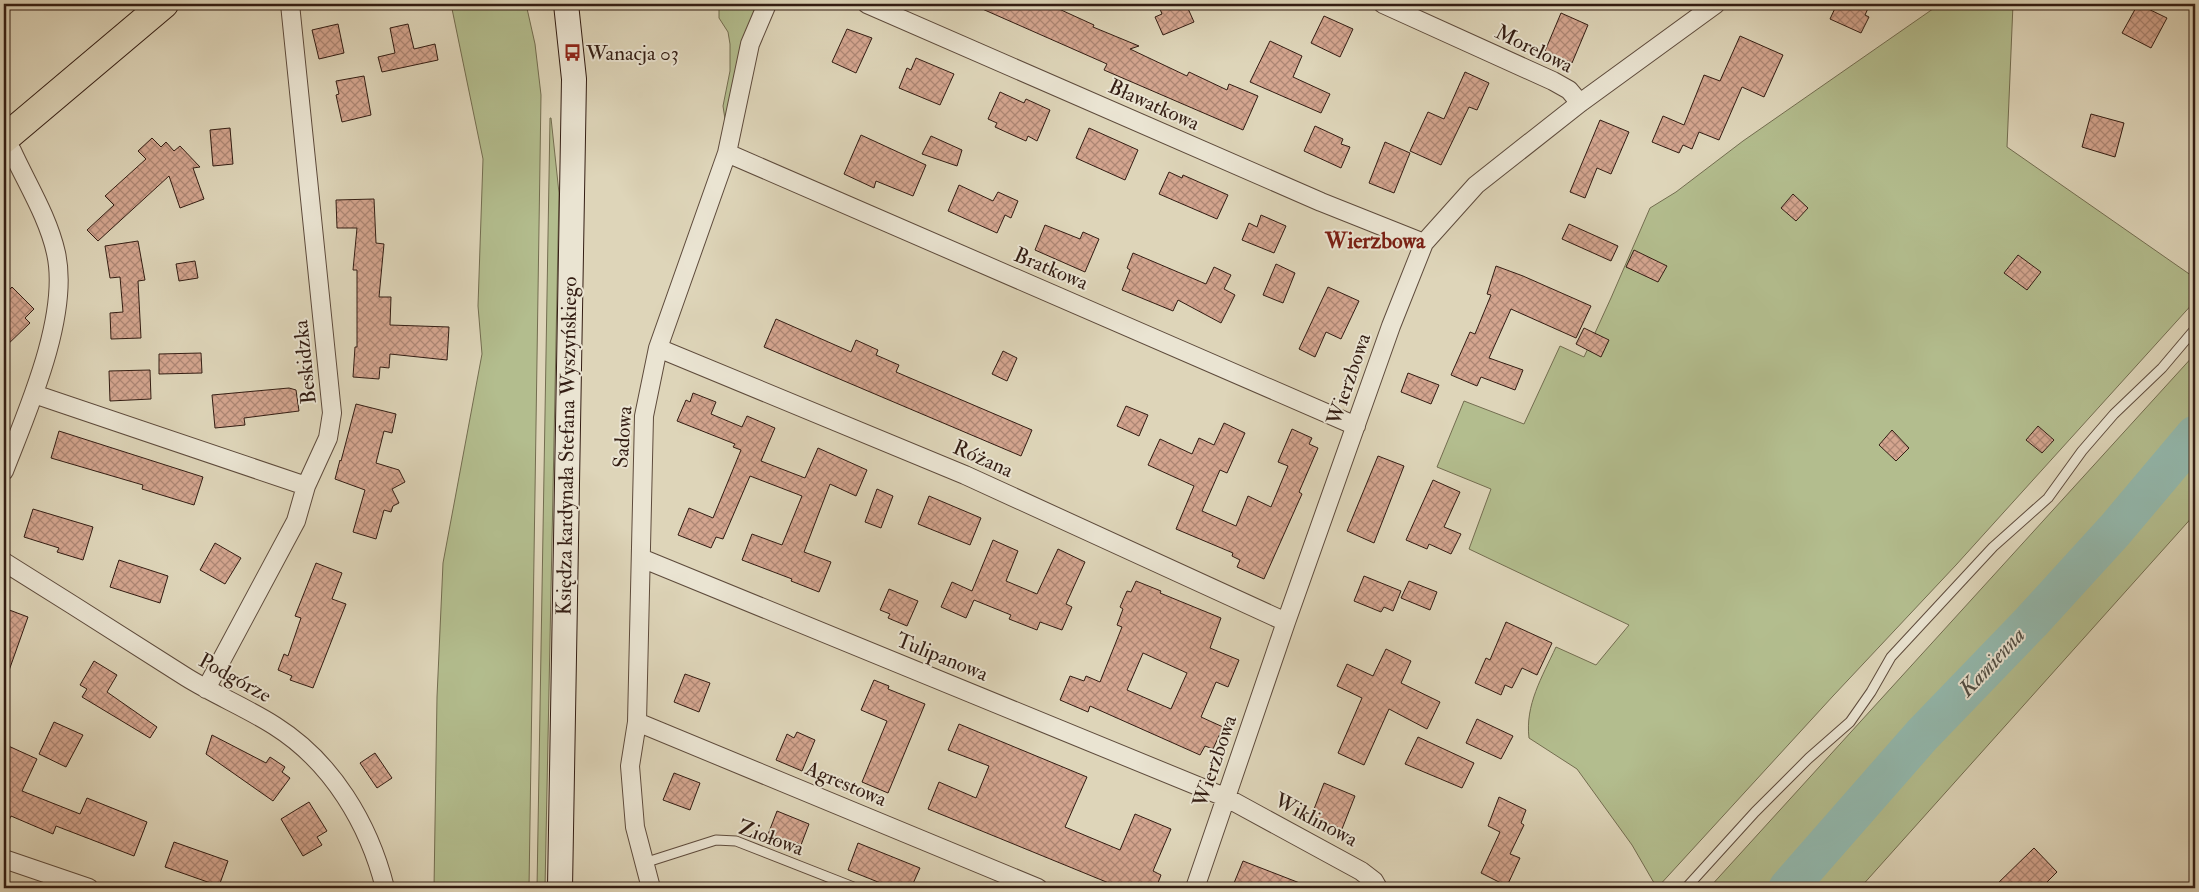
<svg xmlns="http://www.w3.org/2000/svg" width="2199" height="892" font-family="'IM FELL Double Pica',serif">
<defs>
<pattern id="building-cross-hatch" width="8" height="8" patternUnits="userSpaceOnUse" patternTransform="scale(1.25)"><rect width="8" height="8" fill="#d4a58f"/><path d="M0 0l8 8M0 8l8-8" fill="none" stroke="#ad8674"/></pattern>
</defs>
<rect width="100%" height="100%" fill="#ded5b9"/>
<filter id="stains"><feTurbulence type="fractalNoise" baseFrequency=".004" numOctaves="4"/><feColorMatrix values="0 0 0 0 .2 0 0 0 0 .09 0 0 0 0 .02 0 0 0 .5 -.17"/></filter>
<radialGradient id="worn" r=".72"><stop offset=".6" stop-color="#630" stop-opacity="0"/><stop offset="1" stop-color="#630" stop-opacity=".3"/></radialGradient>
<!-- green -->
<path fill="#b3bd8e" stroke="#736d50" d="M451,4h75l9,40 6,51 -12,793h-95l3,-191 6,-134 39,-209 -4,-48 5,-147z
M719,4h40l-33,122 -3,-20 7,-35v-27l-2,-12 -9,-14z
M1940,4h73l-6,143 188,131v23l-239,264 -123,131 -176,192 -25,-43 -55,-76 -48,-31c-4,-33 13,-61 27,-91l40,18 33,-40 -160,-76 22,-60 -54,-22 27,-66 60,23 36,-78 24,11 27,-59 39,-90 26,-16 67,-51z
M550,118h1l8,75 -14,695h-8z
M2195,354v160l-335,374h-151z"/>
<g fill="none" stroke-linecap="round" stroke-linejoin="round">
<!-- river -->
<path stroke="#93b9ae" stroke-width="39" d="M1788,888l134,-153 109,-113 84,-92 80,-95"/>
</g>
<!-- building -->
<path fill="url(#building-cross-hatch)" stroke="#331d13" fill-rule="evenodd" d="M971,4h77l46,21 -1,2 46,19 -9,3 57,27 2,-4 38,18 2,-6 29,12 -15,34 -139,-60 3,-6z
M1158,4h28l8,18 -31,13 -8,-18 7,-3z
M1837,4h33l-5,11 4,2 -8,16 -31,-14z
M2138,4l29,14 -16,30 -29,-15z
M1561,13l27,12 -16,38 -27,-12z
M1324,16l29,13 -13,28 -29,-14z
M338,24l6,29 -25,6 -7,-29z
M408,24l6,25 21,-5 3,16 -56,12 -4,-15 17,-4 -5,-25z
M847,29l25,9 -16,35 -24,-11z
M1740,36l43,19 -19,42 -22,-10 -23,53 -20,-8 -7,17 -9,-4 -4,8 -27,-11 11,-26 21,9 20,-50 16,6z
M1270,41l32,15 -9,21 37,17 -9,19 -71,-31z
M916,58l38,16 -14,31 -41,-17 8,-20 4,2z
M1465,72l24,11 -12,27 -8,-3 -28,58 -31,-14 18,-39 16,7z
M364,76l7,39 -29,7 -6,-27 3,-1 -3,-13z
M1000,92l24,11 2,-4 24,11 -13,31 -9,-5 -2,5 -20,-9 -11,-5 2,-4 -9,-4z
M2091,114l33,9 -9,34 -33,-10z
M1600,120l29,12 -18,42 -14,-6 -12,30 -15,-6z
M1315,126l28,13 -2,5 9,3 -9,21 -37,-17z
M230,128l3,36 -20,2 -3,-36z
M1089,128l49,22 -13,30 -49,-22z
M861,135l65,30 -13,31 -37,-15 -2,7 -30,-14z
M931,136l31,14 -5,16 -35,-12z
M152,138l9,9 5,-5 8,9 6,-5 20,21 -7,1 11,31 -24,9 -11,-32 -71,65 -11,-11 27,-25 -9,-9 41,-37 -8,-8z
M1385,142l25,11 -16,40 -25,-10z
M1169,172l13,6 1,-3 45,20 -11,24 -58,-25z
M959,185l34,16 5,-9 20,9 -7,17 -6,-3 -8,18 -49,-22z
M1793,194l15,14 -12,13 -15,-13z
M374,199l2,44 8,1 -5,53h12l-1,28 59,2 -2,33 -57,-6 -1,14 -9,-1 -1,12 -26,-2 2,-30h2v-77h-4l4,-42h-20l-1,-28z
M1261,215l25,11 -12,27 -32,-13 7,-17 8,4z
M1569,224l49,22 -7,15 -49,-22z
M1045,225l35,14 3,-7 16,7 -14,33 -50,-22z
M138,241l7,39 -7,1 3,57 -30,1 -1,-26 13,-1 -3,-35 -10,1 -5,-32z
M1634,250l33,16 -9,16 -32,-15z
M1133,253l73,31 8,-17 17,8 -7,14 11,6 -14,28 -43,-23 -5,11 -51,-21 8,-20 -3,-2z
M2018,255l23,17 -14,18 -23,-17z
M195,261l3,17 -19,3 -3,-17z
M1276,264l19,9 -12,30 -20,-8z
M1496,266l27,10 68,30 -15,32 -65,-29 -22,49 34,12 -8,20 -34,-13 -4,9 -26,-11 19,-43 5,2 16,-39 -4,-1z
M12,287l22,22 -9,9 5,5 -26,25v-53z
M1328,287l31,14 -18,38 -15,-7 -11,25 -16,-8z
M776,319l75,33 5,-12 22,10 -2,5 23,10 -3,7 136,58 -11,26 -257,-109z
M1584,328l25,12 -8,17 -25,-13z
M1003,351l14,7 -10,23 -15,-7z
M201,353l1,20 -43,1v-20z
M150,370l1,29 -41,2 -1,-30z
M1408,373l31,12 -8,19 -30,-12z
M289,388l7,2 3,21 -55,7 1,7 -30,3 -3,-33z
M693,393l23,9 -5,12 31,13 5,-11 28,12 -14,33 44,17 13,-30 49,22 -11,26 -26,-12 -26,68 27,10 -12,30 -28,-11 1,-2 -50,-19 10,-26 30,11 20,-49 -52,-20 -27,63 -7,-2 -5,11 -33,-13 11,-27 24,10 28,-68 -8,-3 2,-3 -58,-23 9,-21 4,2z
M356,404l40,10 -4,19 -8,-2 -8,32 23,7 6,12 -13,7 7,14 -6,3 -2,6 -7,-2 -8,29 -23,-7 12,-42 -30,-11 5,-19 1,1z
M1126,406l22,9 -9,21 -22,-10z
M1224,423l21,10 -18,40 -7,-3 -18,41 34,15 12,-30 23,11 17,-41 -10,-4 14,-33 20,9 -3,6 9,4 -19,44 3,2 -38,85 -27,-12 3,-7 -8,-4 1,-3 -57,-24 18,-43 -46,-21 12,-26 32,15 7,-16 15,7z
M2038,426l16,14 -12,13 -16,-13z
M1892,430l17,18 -13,13 -17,-16z
M59,431l144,46 -9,28 -52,-16 1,-4 -92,-27z
M1378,456l26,10 -30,77 -27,-12z
M1433,480l27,12 -16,35 17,7 -10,20 -22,-10 -2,5 -21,-9z
M877,489l16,7 -12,32 -16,-6z
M929,496l52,22 -11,27 -52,-21z
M33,509l60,18 -10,33 -26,-8 2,-4 -35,-11z
M993,540l25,11 -12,30 31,13 21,-45 27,13 -19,42 6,3 -10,23 -22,-8 -3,8 -28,-11 2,-4 -37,-15 -8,18 -25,-11 11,-25 20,9z
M215,543l26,15 -16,26 -25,-14z
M119,560l49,16 -8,27 -50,-16z
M316,563l26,10 -10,26 14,5 -33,84 -23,-8 2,-4 -14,-6 6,-16 4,2 13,-38 -6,-2z
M1364,576l37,15 -8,20 -9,-4 -3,5 -27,-11z
M1136,581l25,10 -1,2 61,25 -11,30 29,12 -11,27 -12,-5 -15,35 22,10 -10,22 -8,-3 -5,9 -110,-49 -2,6 -28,-12 10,-24 14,5 2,-5 14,6 22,-55 -5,-2 6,-16 -3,-2 7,-16 4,1zM1143,653l44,20 -16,36 -44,-19z
M1409,581l28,11 -7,18 -29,-12z
M889,589l29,12 -11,25 -19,-8 2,-4 -10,-4z
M4,608l24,9 -22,62h-2z
M1506,622l46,21 -15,32 -15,-7 -10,20 -7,-3 -4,10 -26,-12 11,-25 4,2z
M1386,649l25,12 -10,22 39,19 -13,27 -38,-20 -25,56 -26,-12 24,-55 -25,-12 10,-22 26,12z
M94,661l23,14 -10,17 50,35 -7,11 -68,-41 5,-8 -7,-4z
M685,674l25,9 -11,29 -25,-10z
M874,680l15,6 -1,3 37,15 -37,89 -26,-11 25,-61 -26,-11z
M1477,719l36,17 -12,23 -35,-16z
M54,722l29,13 -17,32 -27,-13z
M959,724l128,53 -22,50 55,23 15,-36 36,15 -18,42 8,4 -5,13h-35l-193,-79 11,-27 37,16 13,-32 -41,-16z
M797,732l18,8 -13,31 -26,-11 11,-26 7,4z
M212,735l54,28 4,-6 15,10 -3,5 8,6 -17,23 -67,-47z
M1418,737l56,26 -12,25 -57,-24z
M4,744l33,15 -15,32 58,23 7,-16 60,24 -13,34 -78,-30 -3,8 -42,-18 -7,15z
M375,753l17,25 -15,10 -17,-25z
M674,773l26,10 -10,27 -27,-10z
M1324,783l31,13 -13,33 -31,-12z
M1499,797l27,13 -5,13 3,2 -14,29 10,4 -13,28 -26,-13 19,-41 -12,-6z
M309,802l18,29 -10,6 5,8 -19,11 -22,-37z
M777,811l32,13 -8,21 -6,-3 -3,5 -25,-10z
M174,842l54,19 -9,25 -54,-19z
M858,843l62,25 -9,20h-18l-45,-18z
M2034,848l23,24 -16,16h-48z
M1243,861l67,26v1h-78z"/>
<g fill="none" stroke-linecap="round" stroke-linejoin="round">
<defs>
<path id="lane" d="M644,863l72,-23 20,1 120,47
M1686,888l69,-76 54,-54 41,-36 21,-30 20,-35 102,-110 55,-49 34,-47 32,-37 48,-46 33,-39"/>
<path id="street" d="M867,4l454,198 103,41
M1383,4l170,77 16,9 11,13
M4,142l8,9c15,33 36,66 44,102 14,63 -29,159 -52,218
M727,153l629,273
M658,348l307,127 321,147
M34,394l272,92
M641,558l586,240 134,73 13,10 4,7
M4,562c61,38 121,76 182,115 29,18 61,31 89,49 57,36 94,98 110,162
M206,689l90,-168 10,-35 22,-48 4,-25 -42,-409
M637,722l401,166
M4,859l85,29
M651,888l-16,-61 -5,-61 7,-44 7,-306 14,-68 69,-195 23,-109 17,-40
M1195,888l91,-266 105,-296 33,-83 52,-58 104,-82 136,-99"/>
<path id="secondary" d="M560,888l14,-809 -8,-75"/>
<path id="primary" d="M4,139l160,-135"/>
</defs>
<!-- lane casing -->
<use href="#lane" stroke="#5e4b3c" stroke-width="11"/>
<!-- street casing -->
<use href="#street" stroke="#5e4b3c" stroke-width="20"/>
<!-- secondary casing -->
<use href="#secondary" stroke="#331d13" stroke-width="26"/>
<!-- primary casing -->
<use href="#primary" stroke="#331d13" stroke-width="30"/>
<!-- lane -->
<use href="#lane" stroke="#eae4d2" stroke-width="9"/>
<!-- street -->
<use href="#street" stroke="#eae4d2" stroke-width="18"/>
<!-- secondary -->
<use href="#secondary" stroke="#eae4d2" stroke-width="24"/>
<!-- primary -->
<use href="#primary" stroke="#ded5b9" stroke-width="28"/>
</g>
<!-- icons -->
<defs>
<symbol id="bus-bare" viewBox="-9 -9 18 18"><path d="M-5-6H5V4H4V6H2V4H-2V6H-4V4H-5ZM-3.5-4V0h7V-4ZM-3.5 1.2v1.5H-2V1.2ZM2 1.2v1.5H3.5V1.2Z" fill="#8f2418" stroke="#eae4d2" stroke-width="2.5" paint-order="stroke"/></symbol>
</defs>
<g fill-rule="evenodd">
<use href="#bus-bare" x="560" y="40" width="25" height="25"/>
</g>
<g text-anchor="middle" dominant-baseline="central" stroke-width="4" stroke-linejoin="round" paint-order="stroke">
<!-- street labels -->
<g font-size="21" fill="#331d13" stroke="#eae4d2">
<text transform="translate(1534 49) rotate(26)">Morelowa</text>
<text transform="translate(1154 105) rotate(24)">Bławatkowa</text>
<text transform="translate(1051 269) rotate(23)">Bratkowa</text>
<text transform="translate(305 362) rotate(-96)">Beskidzka</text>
<text transform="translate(1349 379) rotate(-71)">Wierzbowa</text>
<text transform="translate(623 437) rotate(-86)">Sadowa</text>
<text transform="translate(567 446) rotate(-89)">Księdza kardynała Stefana Wyszyńskiego</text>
<text transform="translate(983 459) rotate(24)">Różana</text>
<text transform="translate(942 657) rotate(22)">Tulipanowa</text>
<text transform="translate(235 678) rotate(29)">Podgórze</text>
<text transform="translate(1215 761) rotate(-71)">Wierzbowa</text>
<text transform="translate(846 784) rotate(23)">Agrestowa</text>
<text transform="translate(1316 820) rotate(28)">Wiklinowa</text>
<text transform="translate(771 838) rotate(20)">Ziołowa</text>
</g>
<!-- poi labels -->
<g font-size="21" fill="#331d13" stroke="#eae4d2" text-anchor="start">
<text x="586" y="53">Wanacja 03</text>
</g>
<!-- neighbourhood labels -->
<g font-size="22" font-weight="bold" fill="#7a1f14" stroke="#eae4d2">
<text x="1375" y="241">Wierzbowa</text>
</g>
<!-- water labels -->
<g font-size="22" font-style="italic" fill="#504c42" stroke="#eae4d2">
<text transform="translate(1992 662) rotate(-47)">Kamienna</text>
</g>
</g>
<!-- margin -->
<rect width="2199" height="892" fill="none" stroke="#ded5b9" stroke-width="20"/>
<rect x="5" y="5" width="2189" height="882" fill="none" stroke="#331d13" stroke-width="2.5"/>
<rect x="10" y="10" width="2179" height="872" fill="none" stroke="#331d13"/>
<rect width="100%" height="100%" filter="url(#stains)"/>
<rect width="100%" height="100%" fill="url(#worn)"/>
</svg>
